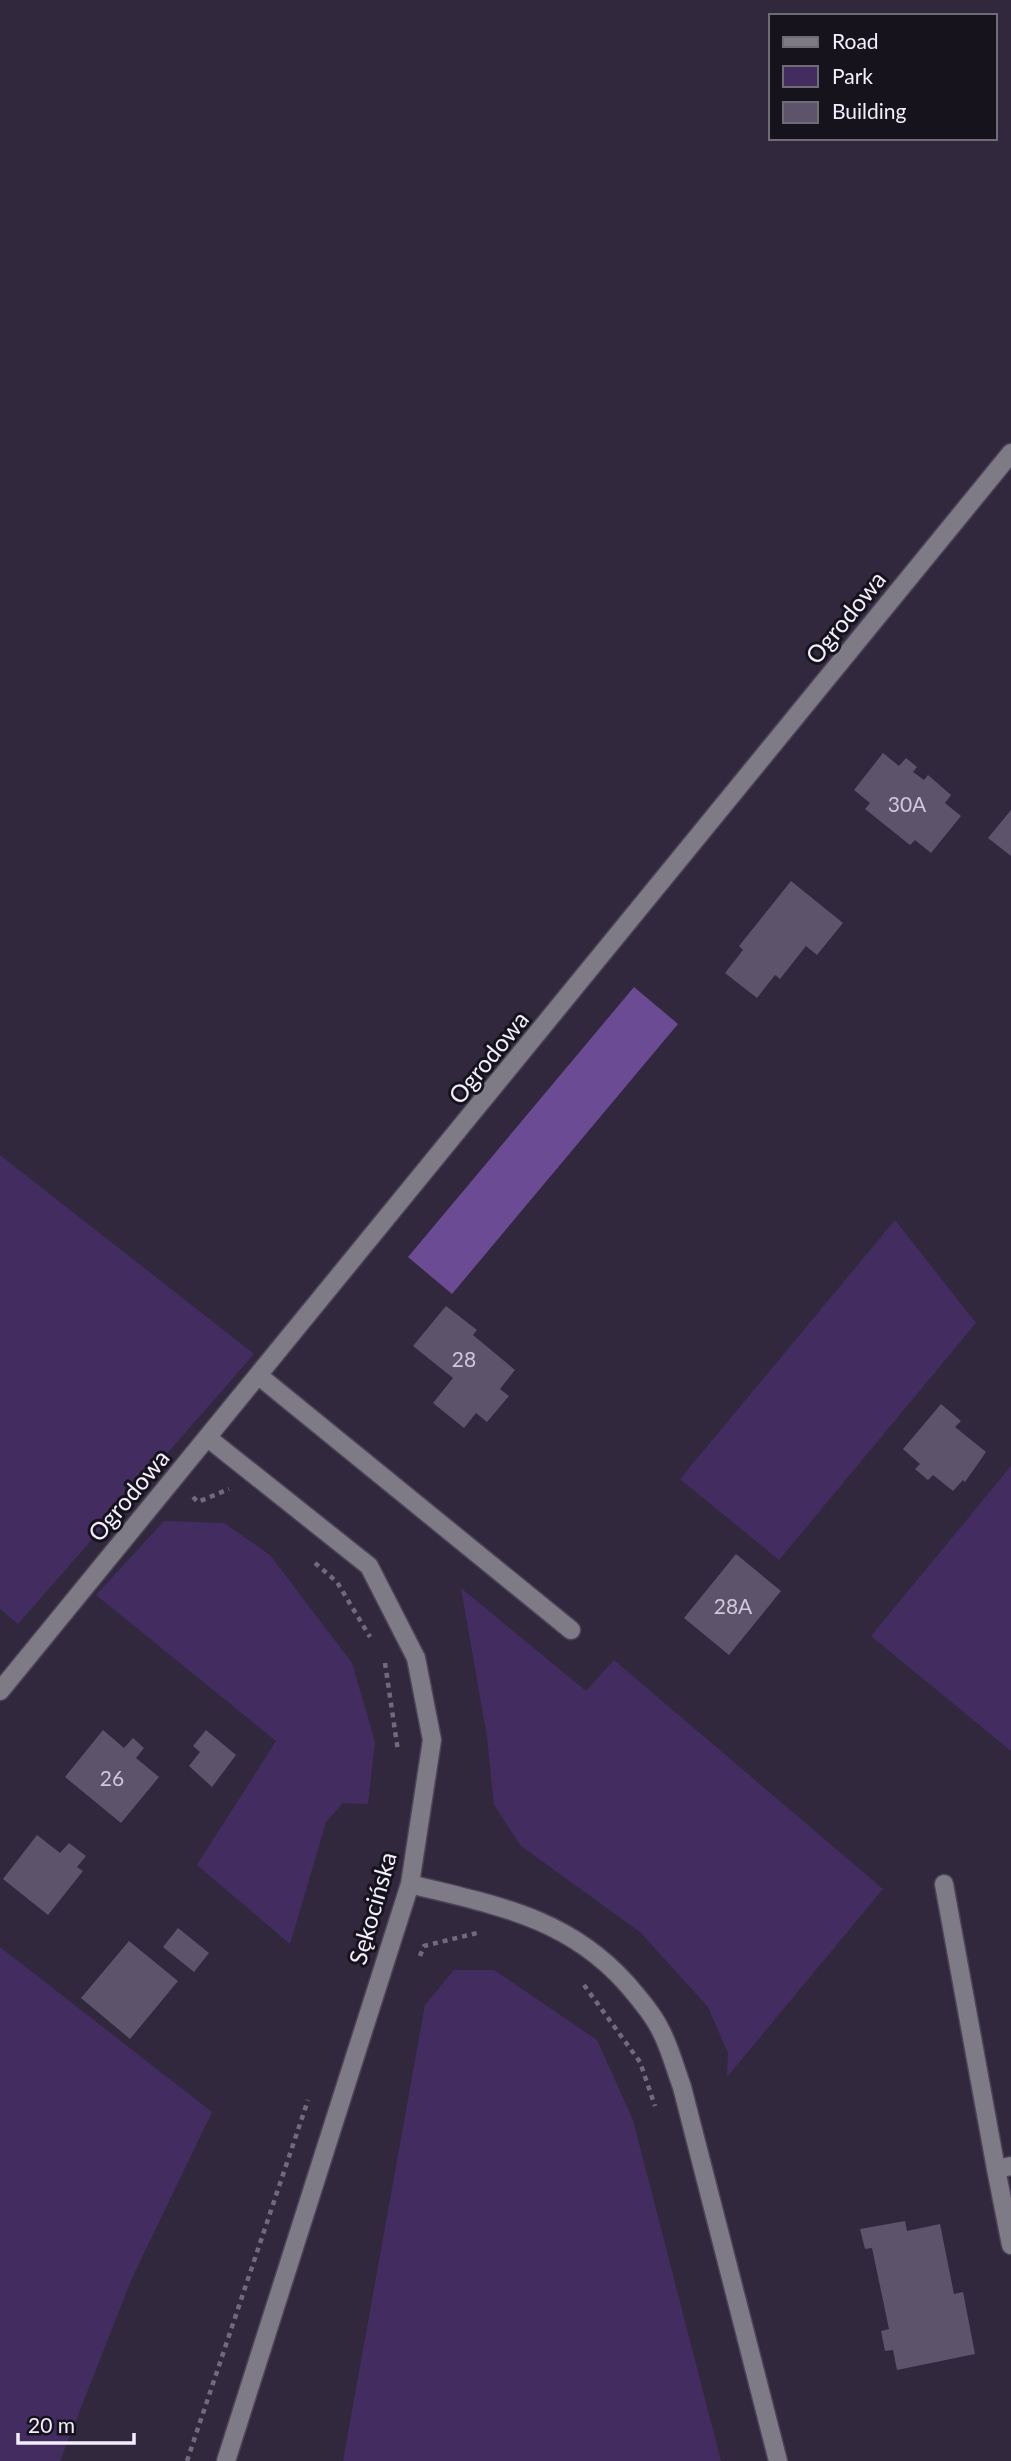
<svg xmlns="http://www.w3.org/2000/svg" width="1011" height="2461" font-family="Lato,sans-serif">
<rect width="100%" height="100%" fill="#31283e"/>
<!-- green -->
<path fill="#432c60" d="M0,1155l254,199 -236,270 -18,-15z
M895,1220l81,103 -197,237 -99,-81z
M1011,1466v285l-140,-115z
M164,1521l60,2 46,32 82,108 23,79 -7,62 -25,-1 -17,19 -36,122 -93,-79 79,-124 -180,-146z
M461,1588l125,103 28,-31 269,229 -156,188 1,-24 -20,-46 -68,-75 -119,-86 -27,-41 -7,-68z
M0,1947l212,165 -80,166 -72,183h-60z
M454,1970h40l103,70 36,80 88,341h-378l82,-456z"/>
<!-- forest -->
<path fill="#6b4b93" d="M634,987l44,37 -226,270 -44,-37z"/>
<!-- building -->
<path fill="#5d546c" d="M883,753l16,13 7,-8 11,9 -4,5 11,8 4,-5 23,20 -6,8 16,13 -30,37 -16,-13 -5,5 -45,-36 5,-6 -16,-13z
M1011,810v46l-23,-18z
M791,881l52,42 -26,32 -11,-9 -26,33 -5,-4 -18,23 -32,-25 18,-23 -4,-4z
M446,1306l31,24 -4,5 42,35 -15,19 9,7 -22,26 -11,-9 -12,15 -31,-25 20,-25 -40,-32z
M941,1404l20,17 -6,6 31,25 -21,30 -2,-2 -10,11 -20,-16 -5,5 -13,-11 5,-5 -17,-15z
M736,1554l45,37 -52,64 -45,-37z
M103,1730l21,18 9,-10 11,10 -8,10 23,19 -38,46 -56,-46z
M206,1730l30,25 -24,32 -23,-21 11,-14 -7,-6z
M37,1835l23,18 9,-10 17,13 -9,11 6,4 -35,44 -45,-36z
M178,1928l31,25 -15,19 -31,-25z
M129,1941l49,40 -48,58 -49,-41z
M905,2221l2,10 33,-7 14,70 9,-2 12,62 -78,16 -4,-20 -8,1 -4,-20 8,-2 -17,-81 -7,1 -5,-20z"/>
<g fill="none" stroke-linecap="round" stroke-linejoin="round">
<defs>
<path id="minor" d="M259,1376l312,254
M208,1438l161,128 47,92 16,82 -22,144 -184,577
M0,1691l1011,-1238
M410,1884c83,21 156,32 216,99 12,14 27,31 35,48 9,17 14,37 21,56l96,374
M944,1884l52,285
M1011,2166l-15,3 15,76"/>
</defs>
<!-- minor casing -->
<use href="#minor" stroke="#4c4459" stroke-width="21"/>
<!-- path -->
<path stroke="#716a7d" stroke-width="4.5" stroke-dasharray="5 5" stroke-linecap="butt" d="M193,1497l5,5 31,-13
M315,1563l22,19 33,55
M385,1663l13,88
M420,1956l4,-10 57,-14
M584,1985l56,77 15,44
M187,2461l121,-361"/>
<!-- minor -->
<use href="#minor" stroke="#7e7a86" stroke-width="18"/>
</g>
<g text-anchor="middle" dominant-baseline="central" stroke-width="6" stroke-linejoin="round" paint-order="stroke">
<!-- number labels -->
<g font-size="21" fill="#cec8d9">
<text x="907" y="803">30A</text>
<text x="464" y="1358">28</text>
<text x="733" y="1605">28A</text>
<text x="112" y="1777">26</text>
</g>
<!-- street labels -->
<g font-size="24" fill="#f3eefd" stroke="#17131d">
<text transform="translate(845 617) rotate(-51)">Ogrodowa</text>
<text transform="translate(488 1057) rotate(-51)">Ogrodowa</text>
<text transform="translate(128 1495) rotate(-50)">Ogrodowa</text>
<text transform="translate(372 1908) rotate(-74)">Sękocińska</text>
</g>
</g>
<!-- legend -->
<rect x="769" y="14" width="228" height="126" fill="#17131d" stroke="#6f6b77" stroke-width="2"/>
<rect x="783" y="37" width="35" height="10" fill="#7e7a86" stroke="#6f6b77" stroke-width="2"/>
<text x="832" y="49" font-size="21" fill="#f3eefd">Road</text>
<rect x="783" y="66" width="35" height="21" fill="#432c60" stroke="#6f6b77" stroke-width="2"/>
<text x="832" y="84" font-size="21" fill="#f3eefd">Park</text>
<rect x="783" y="102" width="35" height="21" fill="#5d546c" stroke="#6f6b77" stroke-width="2"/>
<text x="832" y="119" font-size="21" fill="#f3eefd">Building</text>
<!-- scale -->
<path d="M18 2433v10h116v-10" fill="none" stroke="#f3eefd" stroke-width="3.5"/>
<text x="28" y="2433" font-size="21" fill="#f3eefd" stroke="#17131d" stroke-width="5" paint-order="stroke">20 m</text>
</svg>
